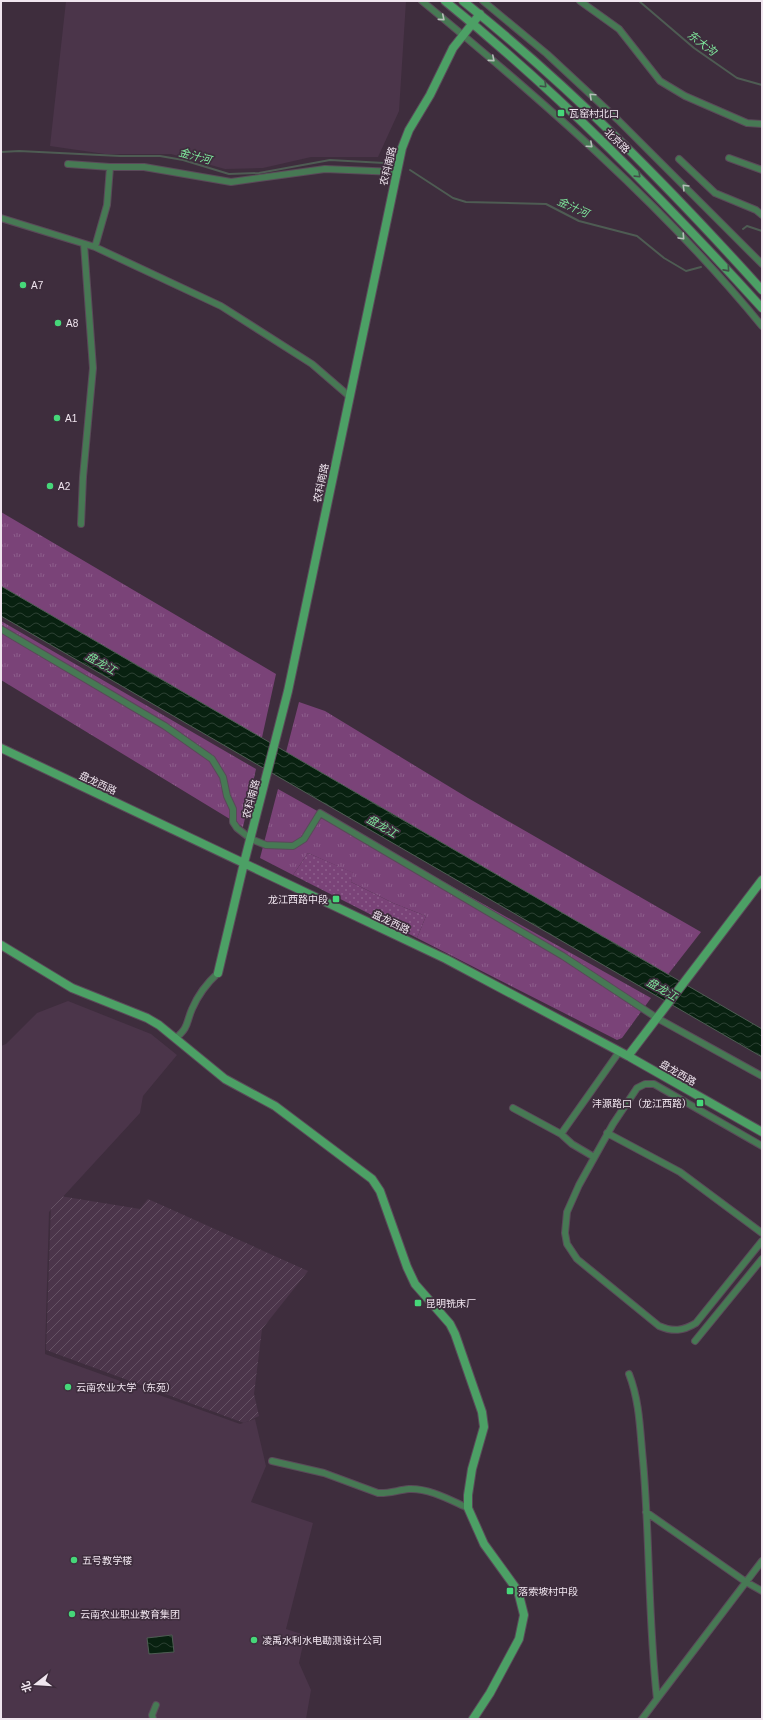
<svg xmlns="http://www.w3.org/2000/svg" width="763" height="1720" font-family="Arial,'Noto Sans SC',sans-serif">
<defs>
<pattern id="industrial-furrows" width="10" height="10" patternUnits="userSpaceOnUse"><rect width="10" height="10" fill="#4b354a"/><path d="M-1 1l2-2M0 10L10 0M9 11l2-2" fill="none" stroke="#655264"/></pattern>
<pattern id="grass-dots" width="8" height="8" patternUnits="userSpaceOnUse"><rect width="8" height="8" fill="#7a4378"/><path d="M2 2h.1M6 6h.1" fill="none" stroke="#8d5e8c" stroke-width="1.8" stroke-linecap="round"/></pattern>
<pattern id="park-tufts" width="24" height="20" patternUnits="userSpaceOnUse"><rect width="24" height="20" fill="#7a4378"/><path d="M3 7l-1-3M5 7V3M7 7l1-3M15 17l-1-3M17 17v-4M19 17l1-3" fill="none" stroke="#8d5e8c"/></pattern>
<pattern id="water-waves" width="16" height="10" patternUnits="userSpaceOnUse"><rect width="16" height="10" fill="#082110"/><path d="M0 5q4-4 8 0t8 0" fill="none" stroke="#2c4133"/></pattern>
</defs>
<rect width="100%" height="100%" fill="#3e2d3d"/>
<!-- built -->
<path fill="#4b354a" d="M66,1h340l-7,110 -21,46h-67l-48,11 -38,1 -54,-15h-66l-55,-8z
M68,1001l83,33 26,21 -34,41 -3,17 -91,99 -4,142 195,70 15,-5 11,47 -15,36 62,21 -27,106 19,6 -6,28 12,27 -5,29h-305v-673l5,-2 31,-31z"/>
<!-- industrial -->
<path fill="url(#industrial-furrows)" d="M60,1196l80,13 8,-10 160,72 -46,58 -8,65 5,22 -15,7 -198,-73 5,-144z"/>
<!-- grass -->
<path fill="url(#grass-dots)" d="M308,853l46,20 -3,9 42,21 33,13 -9,22 -124,-63z"/>
<!-- park -->
<path fill="url(#park-tufts)" d="M1,512l275,162 -15,68 -260,-152z
M1,621l255,148 -13,58 -242,-147z
M299,702l26,9 143,87 233,134 -35,45 -381,-221z
M278,789l373,209 -29,40 -5,2 -200,-102 9,-22 -33,-13 -42,-21 2,-9 -45,-20 -15,22 -33,-17z"/>
<!-- water -->
<path fill="url(#water-waves)" stroke="#4e5c53" d="M1,586l761,443v28l-761,-441z
M172,1635l2,17 -25,2 -2,-16z"/>
<g fill="none" stroke-linecap="round" stroke-linejoin="round">
<!-- stream -->
<path stroke="#4e5c53" stroke-width="2" d="M639,1l55,47 43,30 25,7
M1,152l18,-1 101,5h40l23,4 46,14 30,-1 71,-13 54,3
M410,170l43,28 13,4 80,2 33,17 58,15 27,22 22,13 15,-4
M743,229l4,-3 15,5"/>
<defs>
<path id="street" d="M422,1c121,100 240,203 340,325
M483,1l64,53 71,66 144,144
M580,1l39,28 41,52 25,15 62,27 15,1
M729,158l33,12
M679,159l36,34 41,17 6,5
M68,164l42,3h34l87,15 94,-13 71,3
M1,218l94,29 126,59 91,58 37,32
M95,247l12,-42 3,-38
M81,524l2,-47 10,-109 -9,-124
M1,629l164,97 47,33 11,18 4,19 6,13v13l4,6 14,11 15,6 27,1 11,-7 16,-26 243,143 94,62 105,58
M176,1038c13,-11 10,-15 16,-29 6,-14 15,-26 26,-36
M513,1108l48,26 11,10 22,13
M607,1133l73,39 82,61
M561,1134l58,-82
M762,1146l-108,-62h-9l-8,4 -24,36 -34,61 -12,27 -2,21 2,11 10,15 82,67c14,6 24,5 37,-3l66,-82
M695,1341l67,-82
M629,1374c11,28 11,58 14,87 7,79 5,159 14,238l105,-138
M272,1461l52,12 54,20c10,1 20,-3 31,-4 20,-1 41,11 59,19
M646,1512l100,70 16,9
M153,1719l-1,-4 4,-10
M642,1719l15,-20"/>
<path id="secondary" d="M445,1c115,93 218,198 317,307
M463,1c109,87 206,186 299,289
M1,748l445,211 182,97 134,76
M1,945l71,43 75,30 12,7 66,54 50,27 97,73 8,12 27,76 8,17 35,40 5,10 27,78 2,15 -12,42 -4,26v13l16,36 34,47 6,24 -5,24 -29,54 -17,26
M218,973l26,-110 44,-172 114,-543 7,-18 21,-35 23,-47 27,-34
M628,1056l134,-176"/>
</defs>
<!-- street casing -->
<use href="#street" stroke="#5a4a59" stroke-width="8"/>
<!-- secondary casing -->
<use href="#secondary" stroke="#5a4a59" stroke-width="10"/>
<!-- street -->
<use href="#street" stroke="#477954" stroke-width="6"/>
<!-- secondary -->
<use href="#secondary" stroke="#4ca065" stroke-width="8"/>
</g>
<!-- one-way arrows -->
<defs><path id="oneway-chevron" d="M-2-3.5L2.5 0L-2 3.5" fill="none" stroke-width="1.6" stroke-linecap="round" stroke-linejoin="round"/></defs>
<g stroke="#b5bfb9">
<use href="#oneway-chevron" transform="translate(442 18) rotate(40)"/>
<use href="#oneway-chevron" transform="translate(492 59) rotate(41)"/>
<use href="#oneway-chevron" transform="translate(592 96) rotate(-137)"/>
<use href="#oneway-chevron" transform="translate(590 145) rotate(42)"/>
<use href="#oneway-chevron" transform="translate(685 187) rotate(-135)"/>
<use href="#oneway-chevron" transform="translate(682 237) rotate(47)"/>
</g>
<g stroke="#425049">
<use href="#oneway-chevron" transform="translate(544 85) rotate(44)"/>
<use href="#oneway-chevron" transform="translate(638 175) rotate(44)"/>
<use href="#oneway-chevron" transform="translate(727 269) rotate(48)"/>
</g>
<!-- markers -->
<g fill="#46d779" stroke="#3e2d3d" stroke-width="1.5">
<rect x="557" y="109" width="8" height="8" rx="2"/>
<circle cx="23" cy="285" r="4"/>
<circle cx="58" cy="323" r="4"/>
<circle cx="57" cy="418" r="4"/>
<circle cx="50" cy="486" r="4"/>
<rect x="332" y="895" width="8" height="8" rx="2"/>
<rect x="696" y="1099" width="8" height="8" rx="2"/>
<rect x="414" y="1299" width="8" height="8" rx="2"/>
<circle cx="68" cy="1387" r="4"/>
<circle cx="74" cy="1560" r="4"/>
<rect x="506" y="1587" width="8" height="8" rx="2"/>
<circle cx="72" cy="1614" r="4"/>
<circle cx="254" cy="1640" r="4"/>
</g>
<g text-anchor="middle" dominant-baseline="central" stroke-width="3.5" stroke-linejoin="round" paint-order="stroke">
<!-- poi labels -->
<g font-size="10" fill="#f0e5ef" stroke="#3e2d3d" text-anchor="start">
<text x="569" y="113">瓦窑村北口</text>
<text x="31" y="285">A7</text>
<text x="66" y="323">A8</text>
<text x="65" y="418">A1</text>
<text x="58" y="486">A2</text>
<text x="328" y="899" text-anchor="end">龙江西路中段</text>
<text x="692" y="1103" text-anchor="end">沣源路口（龙江西路）</text>
<text x="426" y="1303">昆明铣床厂</text>
<text x="76" y="1387">云南农业大学（东苑）</text>
<text x="82" y="1560">五号教学楼</text>
<text x="518" y="1591">落索坡村中段</text>
<text x="80" y="1614">云南农业职业教育集团</text>
<text x="262" y="1640">凌禹水利水电勘测设计公司</text>
</g>
<!-- street labels -->
<g font-size="10" fill="#f0e5ef" stroke="#3e2d3d">
<text transform="translate(617 141) rotate(44)">北京路</text>
<text transform="translate(388 166) rotate(-76)">农科南路</text>
<text transform="translate(321 483) rotate(-78)">农科南路</text>
<text transform="translate(98 783) rotate(25)">盘龙西路</text>
<text transform="translate(251 799) rotate(-75)">农科南路</text>
<text transform="translate(391 922) rotate(26)">盘龙西路</text>
<text transform="translate(678 1073) rotate(30)">盘龙西路</text>
</g>
<!-- water labels -->
<g font-size="11" font-style="italic" fill="#7fea9d" stroke="#3e2d3d">
<text transform="translate(702 43) rotate(37)">东大沟</text>
<text transform="translate(195 156) rotate(15)">金汁河</text>
<text transform="translate(573 207) rotate(24)">金汁河</text>
<text transform="translate(101 663) rotate(30)">盘龙江</text>
<text transform="translate(382 826) rotate(30)">盘龙江</text>
<text transform="translate(662 989) rotate(30)">盘龙江</text>
</g>
</g>
<!-- border -->
<rect width="763" height="1720" fill="none" stroke="#f0e5ef" stroke-width="4"/>
<!-- north arrow -->
<g transform="translate(36 1684) rotate(253)" stroke="#3e2d3d" stroke-width="3" paint-order="stroke">
<path d="M0-3L7 15L0 10L-7 15Z" fill="#f0e5ef"/>
<text y="-6" font-size="11" font-weight="bold" text-anchor="middle" fill="#f0e5ef">北</text>
</g>
</svg>
